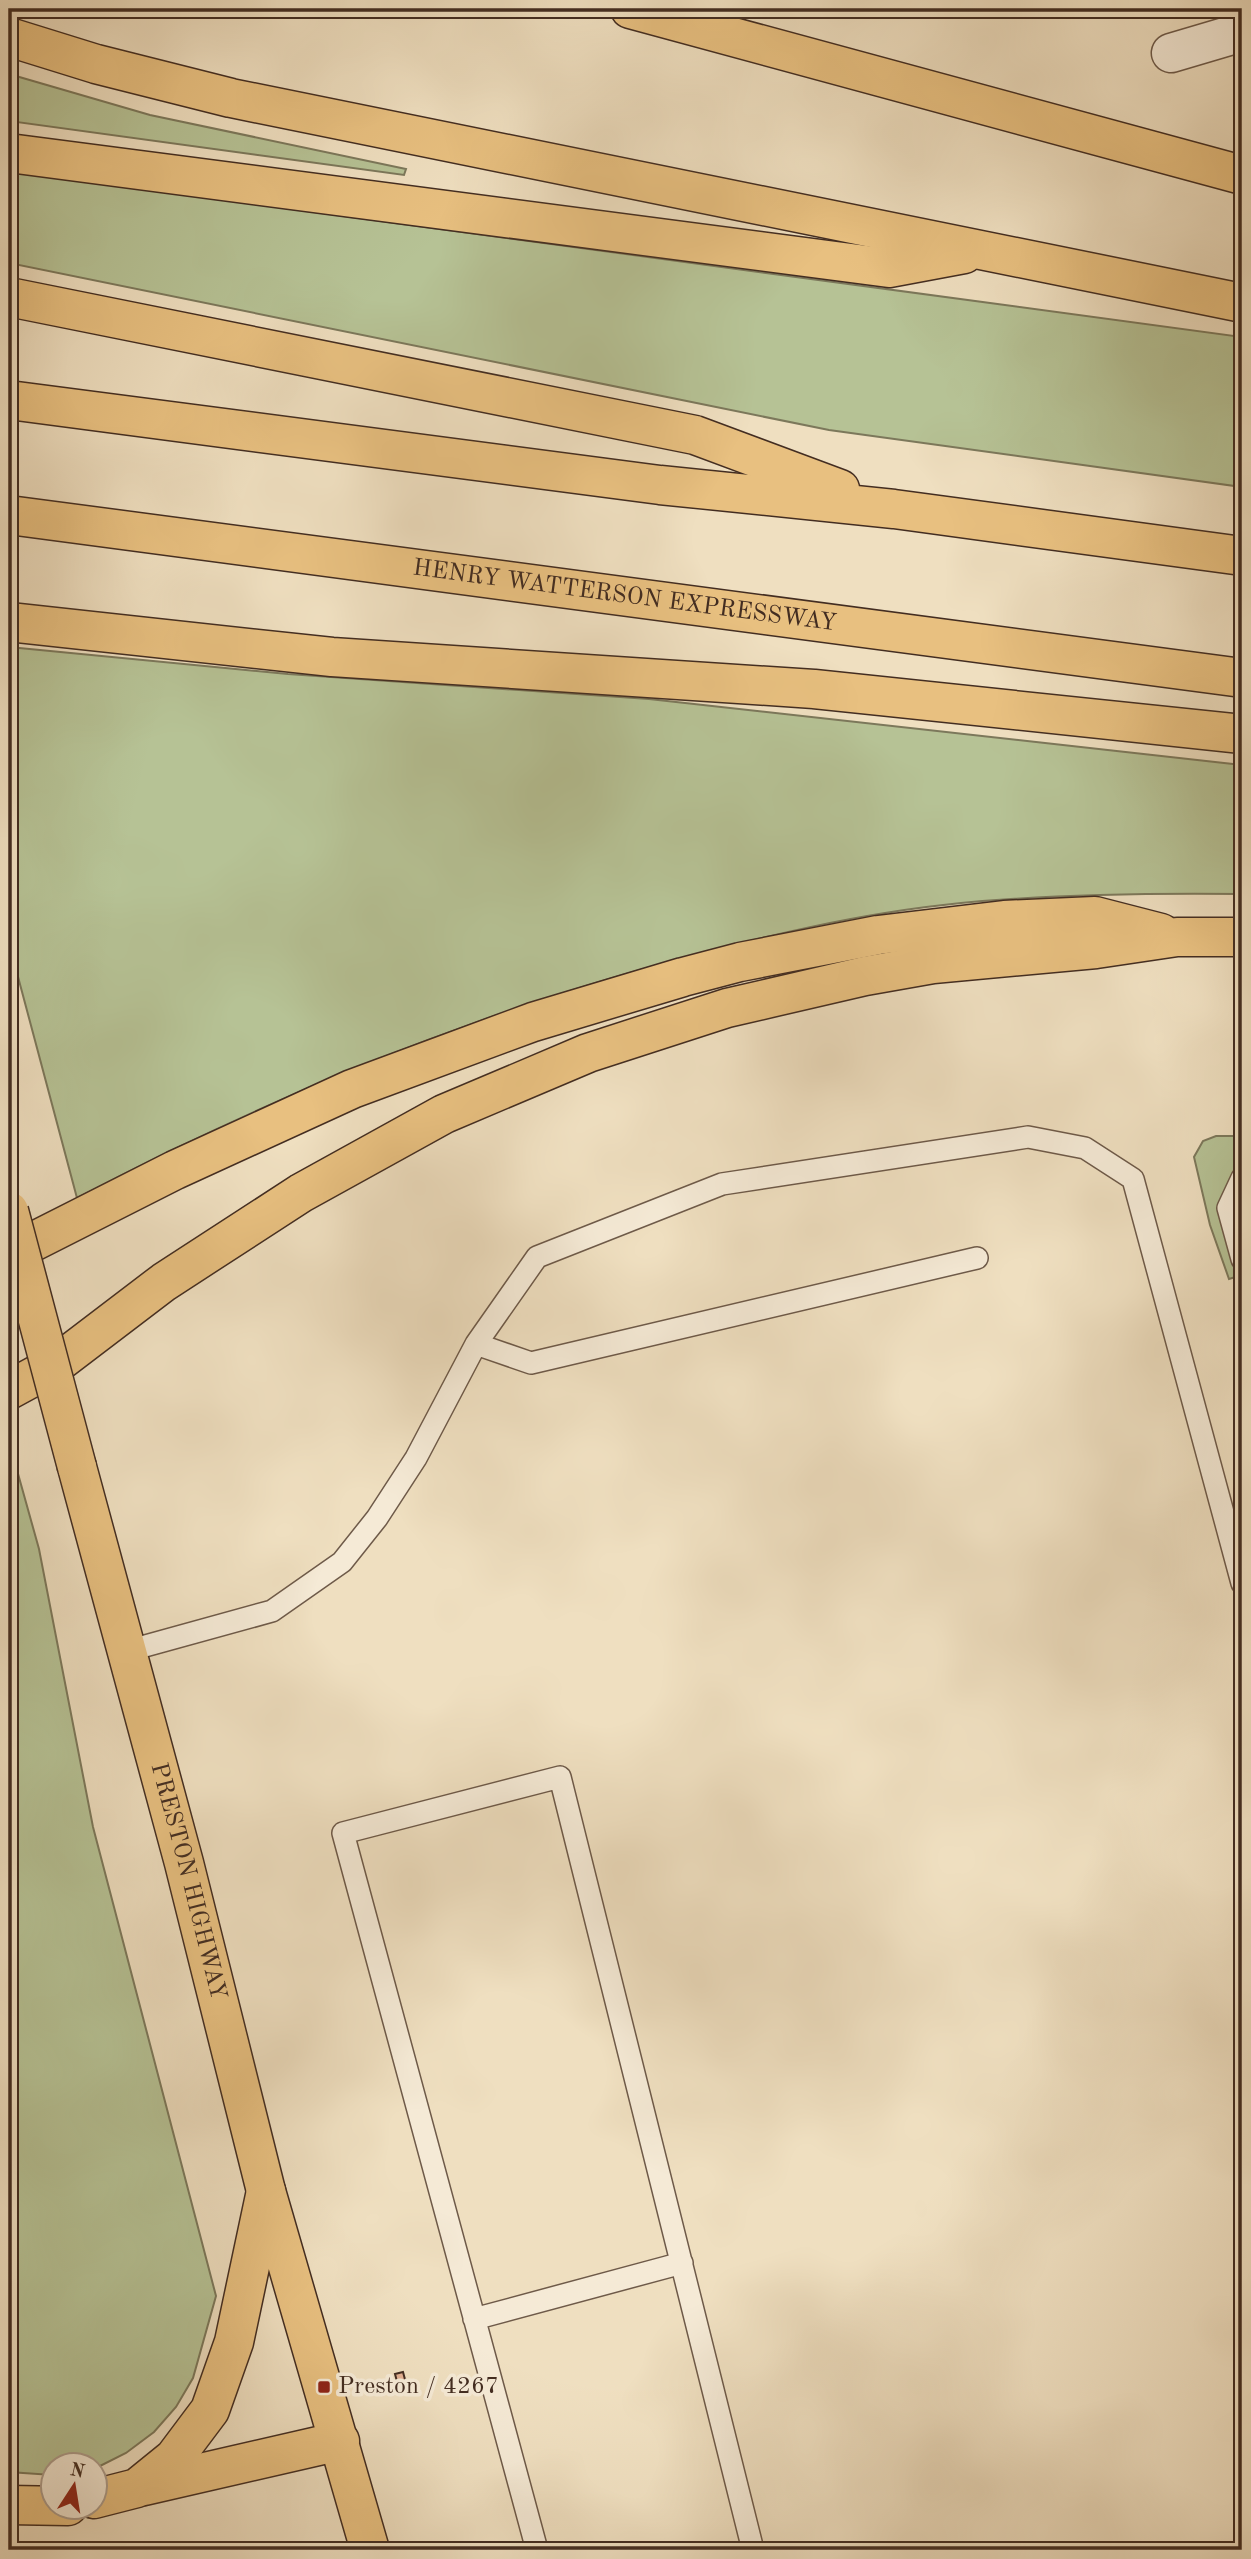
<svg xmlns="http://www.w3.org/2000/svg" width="1251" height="2559" font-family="'Old Standard TT',serif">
<rect width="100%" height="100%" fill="#efdfc0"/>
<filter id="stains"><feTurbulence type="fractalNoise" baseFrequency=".00286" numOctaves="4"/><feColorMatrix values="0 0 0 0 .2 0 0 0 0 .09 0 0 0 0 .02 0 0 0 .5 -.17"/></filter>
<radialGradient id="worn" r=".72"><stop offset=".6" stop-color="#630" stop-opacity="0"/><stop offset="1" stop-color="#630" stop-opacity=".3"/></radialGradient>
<!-- green -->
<path fill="#b6c295" stroke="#7c785b" stroke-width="2" d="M9,74l141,41 256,54 -2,6 -395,-54z
M9,171l1233,166v150l-413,-57 -820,-167z
M9,647l279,27 361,25 593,66v129c-94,-1 -188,0 -281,9 -101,10 -202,34 -300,61 -206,57 -394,135 -584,234l-68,-255z
M1216,1136h26v139l-13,4 -19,-54 -16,-68 9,-16z
M10,1445l29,104 54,278 123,469 -23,82 -17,29 -22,25 -28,21 -28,14 -3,1 -1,-4h-42v11l-43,-3z"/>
<!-- shadow -->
<path fill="#0003" d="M1080,9h46l-36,9z
M402,2374l7,7 4,12 -6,2 -7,-7z"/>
<!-- building -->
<path fill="#e3b193" stroke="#432d21" stroke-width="2" d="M403,2372l4,15 -8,2 -4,-15z"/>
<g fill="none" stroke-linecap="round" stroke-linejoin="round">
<defs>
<path id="service" d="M1242,1178l-14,30 14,51
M476,1344l55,19 446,-105
M127,1651l145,-40 70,-49 35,-44 39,-60 60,-114 61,-87 185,-73 306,-47 57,11 48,31 109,404
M474,2319l208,-56
M537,2550l-194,-717 217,-56 193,773"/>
<path id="minor" d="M1171,53l71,-21"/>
<g id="primary">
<path id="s1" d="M77,1467l107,396 82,328 104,359"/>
</g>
<g id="motorway">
<path d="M630,9l612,166"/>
<path d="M9,37l87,27 135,34 1011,205"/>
<path d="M9,153l880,115 75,-14"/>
<path d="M9,297l686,138 145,54"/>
<path d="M9,400l651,85 234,24 348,47"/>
<path id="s2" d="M9,515l1233,163"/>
<path d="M9,622l323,35 482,32 428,45"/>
<path d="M9,1254l166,-84 177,-81 181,-67 150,-45 57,-15 138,-27 126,-15 91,-4 66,17"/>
<path d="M9,1390l46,-25 109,-83 137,-89 143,-79 144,-61 139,-45 138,-32 68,-12 163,-15 81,-12h65"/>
<path d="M144,2486l196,-45"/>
<path d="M94,2499l43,-11 37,-30 36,-48 24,-68 32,-151"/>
<path d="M9,2505l59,1"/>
</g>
</defs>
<!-- service casing -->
<use href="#service" stroke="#6e5a49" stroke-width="24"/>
<!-- minor casing -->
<use href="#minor" stroke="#6e5a49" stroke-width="41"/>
<!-- primary casing -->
<use href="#primary" stroke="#432d21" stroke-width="41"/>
<!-- motorway casing -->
<use href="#motorway" stroke="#432d21" stroke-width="41"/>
<!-- service -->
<use href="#service" stroke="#f5ead6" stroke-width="21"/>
<!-- minor -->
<use href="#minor" stroke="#f5ead6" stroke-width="38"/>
<!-- primary -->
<use href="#primary" stroke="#e8c080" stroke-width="38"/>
<!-- motorway -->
<use href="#motorway" stroke="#e8c080" stroke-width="38"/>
<defs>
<path id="primary-bridge" d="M9,1211l68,256"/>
</defs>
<!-- primary-bridge casing -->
<use href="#primary-bridge" stroke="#432d21" stroke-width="41" stroke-linecap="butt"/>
<!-- primary-bridge -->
<use href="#primary-bridge" stroke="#e8c080" stroke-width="38"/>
</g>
<!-- markers -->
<rect fill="#8f2418" stroke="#f5ead6" stroke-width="2.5" x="317" y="2380" width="14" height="14" rx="3.5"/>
<g text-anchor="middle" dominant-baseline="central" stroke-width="7" stroke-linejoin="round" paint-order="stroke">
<!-- street labels -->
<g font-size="24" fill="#432d21" stroke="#f5ead6">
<text stroke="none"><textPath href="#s2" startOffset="621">HENRY WATTERSON EXPRESSWAY</textPath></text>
<text stroke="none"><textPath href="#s1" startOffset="429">PRESTON HIGHWAY</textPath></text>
</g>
<!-- poi labels -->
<g font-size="24" fill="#432d21" stroke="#f5ead6" text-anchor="start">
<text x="338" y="2387">Preston / 4267</text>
</g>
</g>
<!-- margin -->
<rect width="1251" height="2559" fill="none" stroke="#efdfc0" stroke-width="35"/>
<rect x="10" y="10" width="1230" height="2538" fill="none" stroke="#432d21" stroke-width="3.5"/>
<rect x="18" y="18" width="1216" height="2524" fill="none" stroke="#432d21" stroke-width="2"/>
<!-- north arrow -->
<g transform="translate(74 2486) rotate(12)"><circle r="33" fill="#f5ead6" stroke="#ae9e8e" stroke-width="2"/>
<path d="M0-5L12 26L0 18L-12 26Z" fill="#8f2418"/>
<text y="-10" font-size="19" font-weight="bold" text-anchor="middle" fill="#432d21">N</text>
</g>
<rect width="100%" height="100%" filter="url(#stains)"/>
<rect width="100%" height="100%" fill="url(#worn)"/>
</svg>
